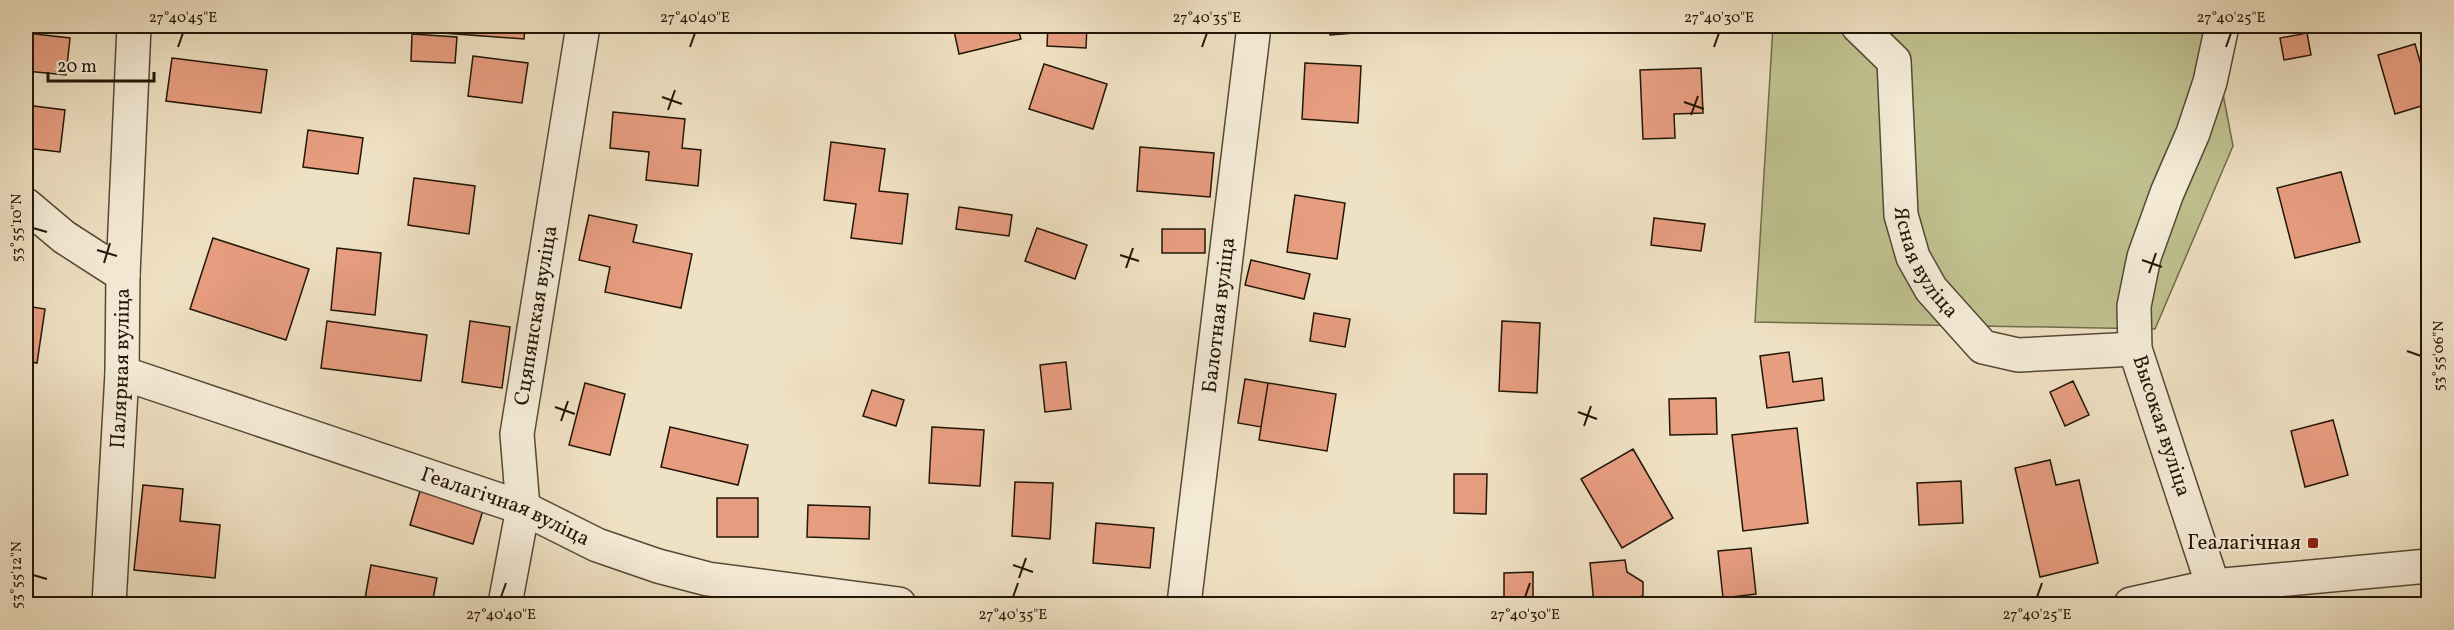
<svg xmlns="http://www.w3.org/2000/svg" width="2454" height="630" font-family="Vollkorn,serif">
<rect width="100%" height="100%" fill="#efe1c3"/>
<filter id="stains"><feTurbulence type="fractalNoise" baseFrequency=".00333" numOctaves="4"/><feColorMatrix values="0 0 0 0 .2 0 0 0 0 .09 0 0 0 0 .02 0 0 0 .5 -.17"/></filter>
<radialGradient id="worn" r=".72"><stop offset=".6" stop-color="#630" stop-opacity="0"/><stop offset="1" stop-color="#630" stop-opacity=".3"/></radialGradient>
<!-- green -->
<path fill="#bfc18f" stroke="#706c4a" stroke-width="1.5" d="M1773,26h437l23,120 -78,183 -400,-7z"/>
<!-- building -->
<path fill="#e79d80" stroke="#221606" stroke-width="1.5" d="M228,26h40l-1,6 -39,-4z
M430,26h95l-1,13 -95,-7z
M953,26h64l4,13 -62,15z
M1048,26h39l-1,22 -39,-2z
M1329,26h76v3l-75,6z
M26,33l44,5 -4,37 -40,-4z
M2307,33l4,22 -27,5 -4,-22z
M412,34l45,3 -2,26 -44,-2z
M2415,44l13,45v15l-33,10 -17,-59z
M473,56l55,7 -6,40 -54,-7z
M172,58l95,12 -6,43 -95,-12z
M1305,63l56,3 -3,57 -56,-4z
M1044,64l63,20 -14,45 -64,-20z
M1701,68l2,45 -29,1 1,24 -32,1 -3,-69z
M26,105l39,5 -5,42 -34,-4z
M613,112l72,7 -3,29 19,2 -3,36 -52,-6 3,-28 -39,-4z
M308,130l55,8 -5,36 -55,-7z
M831,142l54,7 -6,42 29,3 -6,50 -51,-6 5,-34 -32,-4z
M1140,147l74,6 -4,44 -73,-6z
M2341,172l19,70 -65,16 -18,-70z
M414,178l61,8 -6,48 -61,-9z
M1295,195l50,8 -8,56 -50,-7z
M959,207l53,8 -3,21 -53,-7z
M589,215l48,10 -4,17 59,12 -11,54 -76,-16 5,-25 -31,-7z
M1654,218l51,6 -4,27 -50,-6z
M1037,228l50,17 -12,34 -50,-18z
M1162,229h43v24h-43z
M213,238l96,31 -23,71 -96,-31z
M337,248l44,5 -6,62 -44,-5z
M1251,260l59,14 -6,25 -59,-14z
M26,306l19,3 -8,54 -11,-2z
M1314,313l36,6 -5,28 -35,-6z
M327,321l100,14 -6,46 -100,-13z
M470,321l40,6 -8,61 -40,-6z
M1502,321l38,2 -3,70 -38,-2z
M1789,352l4,30 29,-4 2,22 -57,8 -7,-52z
M2428,356v50l-6,-49z
M1066,362l5,47 -26,3 -5,-47z
M1245,379l23,4 -7,44 -23,-4z
M2073,381l16,34 -24,11 -15,-34z
M585,383l40,11 -15,61 -41,-10z
M1268,383l68,11 -9,57 -68,-11z
M872,390l32,10 -8,26 -33,-10z
M1716,398l1,36 -47,1 -1,-36z
M2333,420l15,55 -43,12 -14,-56z
M670,427l78,18 -10,40 -77,-18z
M932,427l52,3 -4,56 -51,-3z
M1797,428l11,95 -65,8 -11,-96z
M1633,449l40,69 -51,30 -41,-69z
M2050,460l6,25 23,-5 19,83 -58,14 -25,-109z
M1454,474h33l-1,40 -32,-1z
M1961,481l2,42 -44,2 -2,-42z
M1015,482l38,1 -3,56 -38,-3z
M143,485l40,4 -3,32 40,4 -5,53 -81,-8z
M420,491l63,19 -10,34 -63,-19z
M717,498h41v39h-41z
M808,505l62,2 -1,32 -62,-2z
M1096,523l58,5 -4,40 -57,-5z
M1751,548l5,46 -33,4 -5,-47z
M1625,560l2,12 16,10v13l-12,9h-37l-4,-41z
M371,565l66,13 -5,26h-68z
M1533,572v32h-29v-31z"/>
<g fill="none" stroke-linecap="round" stroke-linejoin="round">
<defs>
<g id="minor">
<path id="s1" d="M1858,26l36,35 7,154 12,42 18,32 52,58 35,8 117,-6"/>
<path d="M26,205l38,32 59,38"/>
<path id="s2" d="M122,373l401,135 74,37 61,21 50,13 191,25"/>
<path d="M2213,586l-78,-237 -1,-43 10,-49 23,-64 26,-60 17,-51 12,-56"/>
<path id="s3" d="M109,604l13,-231 1,-98 11,-249"/>
<path id="s4" d="M505,604l18,-96 -6,-74 66,-408"/>
<path id="s5" d="M1184,604l70,-578"/>
</g>
<path id="tertiary" d="M2131,604l82,-18 215,-20"/>
</defs>
<!-- minor casing -->
<use href="#minor" stroke="#554935" stroke-width="36"/>
<!-- tertiary casing -->
<use href="#tertiary" stroke="#554935" stroke-width="36"/>
<!-- minor -->
<use href="#minor" stroke="#f5ecd8" stroke-width="33"/>
<!-- tertiary -->
<use href="#tertiary" stroke="#f5ecd8" stroke-width="33"/>
</g>
<!-- ticks -->
<path fill="none" stroke="#221606" stroke-width="2" d="M178,47l5,-14M690,47l5,-14M1202,47l5,-14M1714,47l5,-14M2226,47l5,-14M662,97l20,7M1684,102l20,7M668,110l7,-20M1691,115l7,-19M33,228l14,4M97,250l20,6M1120,255l19,6M2142,260l20,7M104,263l6,-20M1126,268l7,-20M2149,273l7,-20M2407,351l14,5M555,407l20,7M1578,412l19,7M561,421l7,-20M1584,426l7,-20M1013,565l20,7M33,575l14,4M1019,578l7,-20M501,597l5,-14M1013,597l5,-14M1525,597l5,-14M2037,597l5,-14"/>
<!-- markers -->
<rect fill="#8f2418" stroke="#f5ecd8" stroke-width="2" x="2307" y="537" width="12" height="12" rx="3"/>
<g text-anchor="middle" dominant-baseline="central" stroke-width="4.5" stroke-linejoin="round" paint-order="stroke">
<!-- street labels -->
<g font-size="21" fill="#221606" stroke="#f5ecd8">
<text stroke="none"><textPath href="#s1" startOffset="258">Ясная вуліца</textPath></text>
<text stroke="none"><textPath href="#s4" startOffset="292">Сцяпянская вуліца</textPath></text>
<text stroke="none"><textPath href="#s5" startOffset="291">Балотная вуліца</textPath></text>
<text stroke="none"><textPath href="#s3" startOffset="236">Палярная вуліца</textPath></text>
<text transform="translate(2161 426) rotate(72)">Высокая вуліца</text>
<text stroke="none"><textPath href="#s2" startOffset="406">Геалагічная вуліца</textPath></text>
</g>
<!-- poi labels -->
<g font-size="21" fill="#221606" stroke="#f5ecd8" text-anchor="end">
<text x="2301" y="543">Геалагічная</text>
</g>
</g>
<!-- margin -->
<rect width="2454" height="630" fill="none" stroke="#efe1c3" stroke-width="66"/>
<!-- scale -->
<path d="M48 72v9h106v-9" fill="none" stroke="#221606" stroke-width="3"/>
<text x="57" y="72" font-size="18" fill="#221606" stroke="#f5ecd8" stroke-width="4.5" paint-order="stroke">20 m</text>
<rect x="33" y="33" width="2388" height="564" fill="none" stroke="#221606" stroke-width="2"/>
<g font-size="15" text-anchor="middle" fill="#221606">
<text x="183" y="22">27°40'45"E</text>
<text x="695" y="22">27°40'40"E</text>
<text x="1207" y="22">27°40'35"E</text>
<text x="1719" y="22">27°40'30"E</text>
<text x="2231" y="22">27°40'25"E</text>
<text transform="translate(16 228) rotate(-90)" y="5">53°55'10"N</text>
<text transform="translate(2438 356) rotate(-90)" y="5">53°55'06"N</text>
<text transform="translate(16 575) rotate(-90)" y="5">53°55'12"N</text>
<text x="501" y="619">27°40'40"E</text>
<text x="1013" y="619">27°40'35"E</text>
<text x="1525" y="619">27°40'30"E</text>
<text x="2037" y="619">27°40'25"E</text>
</g>
<rect width="100%" height="100%" filter="url(#stains)"/>
<rect width="100%" height="100%" fill="url(#worn)"/>
</svg>
